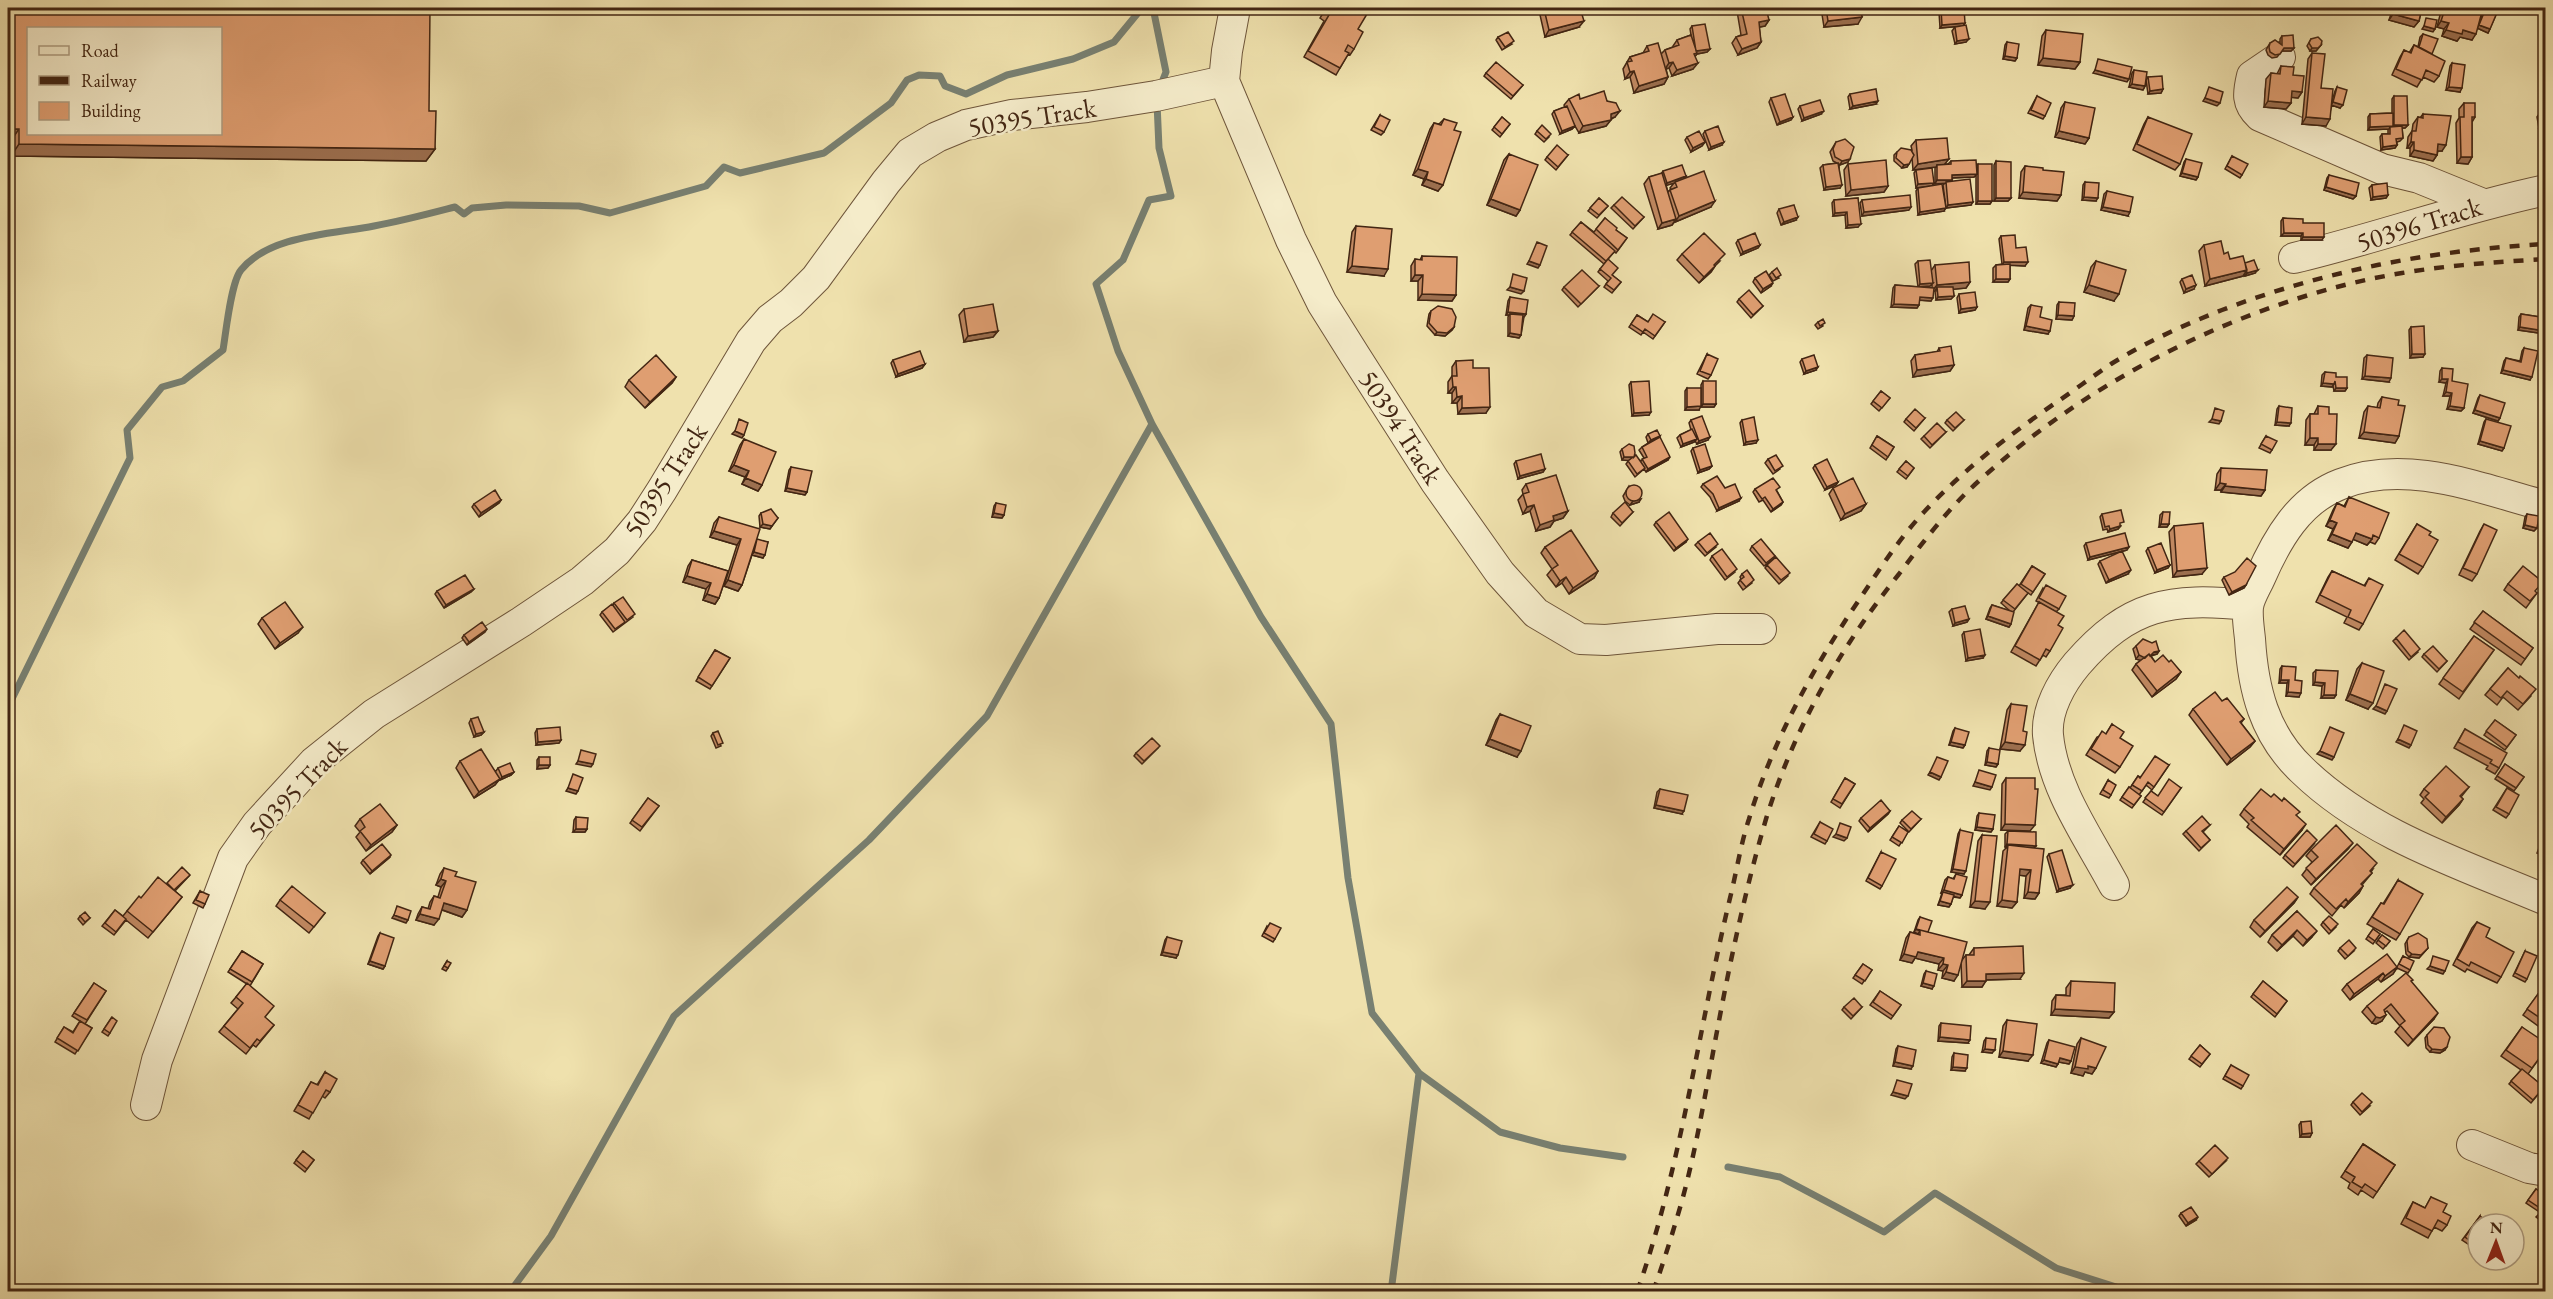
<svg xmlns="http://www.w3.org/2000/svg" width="2553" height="1299" font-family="'EB Garamond',serif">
<rect width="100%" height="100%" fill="#efe1ad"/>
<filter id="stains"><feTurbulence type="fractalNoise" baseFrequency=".00333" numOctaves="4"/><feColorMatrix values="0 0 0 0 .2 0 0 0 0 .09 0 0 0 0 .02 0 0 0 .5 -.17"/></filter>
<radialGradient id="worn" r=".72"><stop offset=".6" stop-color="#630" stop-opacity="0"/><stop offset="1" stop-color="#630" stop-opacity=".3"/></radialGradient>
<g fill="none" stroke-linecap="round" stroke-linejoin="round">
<!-- stream -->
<path stroke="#788072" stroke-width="7" d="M1153,8l13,64 -6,15
M1157,103l2,45 12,48 -22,4 -26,60 -27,24 22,67 34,73 109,193 70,107 17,154 24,135 47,60 -28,219
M8,707l122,-249 -3,-28 35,-43 21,-6 40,-31c3,-18 8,-68 18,-80 28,-35 93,-36 133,-44 28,-5 54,-12 81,-19l9,7 8,-6 34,-3 73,1 31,7 96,-27 18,-19 16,6 84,-20 67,-50 16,-23 12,-5 21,1 5,10 21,8 41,-19 66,-16 41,-17 28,-34
M1419,1073l81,59 60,16 63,9
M1728,1167l52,10 104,55 51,-39 121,75 76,24
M510,1292l41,-56 123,-220 195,-176 118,-124 165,-292"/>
<defs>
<path id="minor" d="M1235,8l-8,43 -3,30 67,159 31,63 32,51 81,127 65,92 36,40 44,26 26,1 111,-11h44
M2280,57l-28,19c-4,17 -6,27 8,40l122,53 37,9 64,26
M2294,258c84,-20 166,-50 252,-68
M2546,506c-65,-17 -139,-48 -205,-22 -42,16 -64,55 -81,94 -4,9 -11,20 -12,29 -1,10 1,22 2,32 3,50 14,95 52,131 67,65 159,94 244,130
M2114,885c-25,-47 -61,-96 -66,-150 -2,-25 13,-52 29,-71 52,-60 93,-67 171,-59
M146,1105l11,-45 76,-202 24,-34 57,-62 60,-48 147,-92 61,-41 35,-30 25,-30 20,-31 89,-149 19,-22 21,-16 25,-25 70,-96 24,-29 27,-16 29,-12 46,-10 75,-8 69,-11 68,-15
M2472,1145l57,23 17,3"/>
</defs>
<!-- minor casing -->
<use href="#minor" stroke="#6e553a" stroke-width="32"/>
<!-- minor -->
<use href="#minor" stroke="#f5ecca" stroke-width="30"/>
<!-- rail -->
<path stroke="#432613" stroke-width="4.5" stroke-dasharray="10 10" stroke-linecap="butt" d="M1637,1292c45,-127 62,-267 94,-398 6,-25 10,-51 18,-75 22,-73 60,-144 102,-207 23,-34 45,-70 73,-100 39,-42 84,-76 130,-108 19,-13 38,-27 57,-40 35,-22 73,-39 111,-54 105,-40 212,-60 324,-66
M1653,1292c11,-31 21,-63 30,-95 15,-56 24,-114 35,-171 13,-69 28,-139 48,-207 28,-91 74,-171 133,-245 21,-28 43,-57 68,-82 114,-109 279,-193 435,-219 48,-8 95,-11 144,-14"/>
</g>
<!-- wall -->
<path fill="#c08861" stroke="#432613" stroke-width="1.5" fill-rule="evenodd" d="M8,8l421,103 6,38 -9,12 -415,-5 -1,-14 -2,-1z
M1326,8h29l3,21 -4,20 -4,6 -2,-1 -12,21 -32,-18 20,-36 -4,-3z
M1739,8h2l28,12 -4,6 -6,1 2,15 -4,6 -19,7 -6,-12 4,-6 5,-2 -4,-24z
M1821,8h40l-3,16 -34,3z
M2393,8h29l-3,13 -5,6 -25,-7z
M2442,8h41l-5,18 7,-18h14l-11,25 -11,-5 -5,12 -12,-3 -3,4 -15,-5 2,-7 -7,-2 3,-12 4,-5 -3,-1z
M1544,9l35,18 -34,10 -5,-22z
M1941,9l24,14 -2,3 3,16 -11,2 -3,-13 3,-4 6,-1 -21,2 -1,-16z
M1692,26l18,23 -3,3 -10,2 -2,2 -2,13 -21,7 -3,-8 -3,1 2,8 -4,7 -30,9 -4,-16 -5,2 -2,-10 7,-12 13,-4 4,-7 14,8 4,-4 8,-3v-1l4,-6 14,-5 -1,-6z
M2046,30l34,32 -5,7 -37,-4 4,-29z
M2423,34l9,20 7,22 -5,6 -11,-5 -6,10 -25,-12 8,-18 4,-7 5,3 5,-8 4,2 2,-10z
M2282,36l12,12 -3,3h-9l-5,6 -5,1 -4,-3 -2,-5 4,-7h10v-4z
M1498,37l14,7 -10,6 -6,-10z
M2311,39l10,6 -5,6h-6l-3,-5z
M2007,42l10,16 -2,3 -12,-2 2,-14z
M2312,53l9,35 11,13 3,-10 2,-4 3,21 -8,-3 -6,21 -24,-2 6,-65z
M2452,63l8,29 -14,-2 4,-24z
M2281,66l12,9 9,17 -4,6 -7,-1v6l-5,6 -22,-2 2,-28 5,-6 6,1z
M2134,70l12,10 2,-3 15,12 -2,4 -13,1 -2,-14 -1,6 -2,4 -14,-3 3,-14z
M1486,73l37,12 -12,14 -27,-23z
M1850,94l26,10 -26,5 -2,-12z
M2037,96l8,20 -2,3 -15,-6z
M2394,96l14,29 -3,3h-3l1,10 -3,3 -3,1v3l-2,3 -14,2 -1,-13 2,-3h6v-5l-20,1v-13l2,-3 22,-1v-14z
M1771,98l22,19 -2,3 -14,5 -8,-23z
M1569,99l38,2 8,16 -4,2 -5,7 -27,7 -7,-12 3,5 -3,3 -12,5 -8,-20 2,-3 11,-4 -1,-2z
M2065,102l24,36 -4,6 -30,-7 6,-29z
M2464,103l11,14 -3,5v35l-4,7 -11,-1 -1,-40 3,-5v-9z
M1800,106l21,8 -19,7 -4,-12z
M2542,110h4v18h-7l-2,-11z
M2423,114l19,37h-4l-1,4 -4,6 -23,-5v-8h-3l1,-11 4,-6 1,-7 5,-7 2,1z
M1380,115l4,17 -3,3 -10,-5z
M1502,117l8,7 -10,13 -8,-7z
M2148,117l32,47 -5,6 -42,-20 11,-26z
M1444,119l10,11 -16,61 -16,-6 2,-6 -11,-4 17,-46 4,-6 5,1z
M1537,131l12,6 -5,5 -9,-8z
M1705,131l17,14 -13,5 -6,-16z
M1687,137l18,5 -3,4 -11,6 -6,-12z
M1916,140l29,24h3l3,-3 25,5 2,-2 14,37 -2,3h-14v-29l-2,2 -22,1 -1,3 20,24 -25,3 -3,-23 2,-2 -10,1v-16l1,-1 -23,3 -1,-12 -5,9 -5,1 -8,-7v-6l3,-3 15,-2 -1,-4z
M1836,142l12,20 -8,3 -1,-1 1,24 -16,2 -4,-22 3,-3 14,-2 -4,-2 -3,-9z
M1509,154l11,56 -4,6 -29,-11 17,-45z
M1568,155l-12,15 -11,-10 2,-3z
M2232,156l10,19 -2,3 -15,-9z
M2186,159l12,18 -2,3 -16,-4 4,-14z
M1996,161l15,37 -3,3h-14v-36z
M1848,164l40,22 -4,6 -38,4 -2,-26z
M2025,166l18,4 18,25 -4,6 -38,-3 2,-26z
M1916,170l18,13 -2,3 -16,2 -2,-15z
M1663,171l23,5 25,31 -36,15v-1l-3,4 -14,4 -14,-45 5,-7 12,-3zM1674,183l-4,5 1,1 -3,3 -2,-7z
M2329,175l27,21 -3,3 -29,-9 3,-12z
M2085,182l11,19 -14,-1 1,-15z
M2372,185l16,10 -2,3 -15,2 -2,-12z
M1918,188l26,23 -26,4 -2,-24z
M2107,191l21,25 -27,-6 3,-16z
M1599,198l9,8 -11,12 -9,-7z
M1858,198v29l-12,1 -1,-13 -12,1 -1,-13 2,-3z
M1862,200l47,10 -47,6 -2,-13z
M1614,205l30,12 -11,12 -22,-21z
M1779,209l17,11 -15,5 -4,-12z
M1605,218l11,12 11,8 -11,15 -2,-1 -10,12 -34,-29 11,-13 13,10z
M2283,218l20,5 19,17h-21v-4h-20v-15z
M1356,226l28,50 -37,-4 5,-40z
M2001,236l15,12 9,18 -15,-1v14l-2,3h-15v-14l3,-3 6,-1 -3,-25z
M1738,240l22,5 -2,3 -17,7 -5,-12z
M2204,245l20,9 6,5 15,4 10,10 -10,3 -1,-2 -1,2 -38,10 -6,-35z
M1682,254l38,7 -5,5 -4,6 -12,11 -22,-23z
M1422,256l34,39 -4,6 -34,-1v-19h-7v-15l4,-7 5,1z
M1918,261l13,10 4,-6 35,17 -4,6 -13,1 1,7 -3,3 -15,1 -1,-9h-2l-2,10 -12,-1v5l-2,3 -26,-1 2,-19 2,-3 23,2 -3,-23zM1932,284v4l-11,-1 9,-1z
M2096,261l18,40 -30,-9 7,-25z
M1600,269l12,6 9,7 -9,11 -8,-6 4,-6 -10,-9z
M1772,272l7,6 -6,3 -4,-6z
M1755,278l16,8 -10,7 -8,-11z
M2182,279l12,10 -10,4 -4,-11z
M1599,286l-21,21 -16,-17 2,-3z
M1959,294l18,13 -2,3 -16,3 -2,-15z
M1510,297l16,17 -2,3 -3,18 -2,3 -11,-2v-19l1,-2h-3l2,-14z
M1739,299l24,7 -12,12 -14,-16z
M2059,302l15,14 -2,4 -16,-1 1,-14z
M2031,305l9,12 8,17 -24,-4 4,-22z
M964,309l34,22 -5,6 -29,5 -5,-27z
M1431,311l23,16 -2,3 -7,6 -10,-1 -8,-9 2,-12z
M2521,314l25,4v16l-28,-4 1,-13z
M1637,315l11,7h17l-12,17 -10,-7 -2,3 -12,-8z
M1818,322l5,4 -5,3 -3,-4z
M2411,327l12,30 -13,1 -1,-28z
M1939,348l15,17 -4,6 -37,6 -2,-16 4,-6 22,-3z
M2524,348l6,32 -29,-7 3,-12 2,-3 14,3 2,-10z
M1707,354l4,21 -3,4 -11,-5z
M2367,355l22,27 -27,-3 2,-21z
M1802,359l14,11 -12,4 -4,-12z
M893,360l32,4 -3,4 -26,9 -5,-14z
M1456,361l17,7 13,45 -28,1 -1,-11h-5v-10h-4v-11l4,-6v-9z
M2442,368l10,13 12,27 -3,3 -14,-2 3,-13h-7l3,-13 -7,-1 1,-11z
M2325,372l11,5 11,11 -2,3h-11l-1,-5 -1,1 -11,-1 1,-11z
M676,377l-4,6 -27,25 -20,-21 4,-7z
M1703,381l13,23 -2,3h-13v-22z
M1631,382l18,33 -17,1 -3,-31z
M1687,388l12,22h-14v-19z
M1881,391l9,7 -11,13 -8,-7z
M2480,395l20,23 -2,3 -25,-8 5,-15z
M2382,397l16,8 1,31 -4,7 -36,-5 5,-26 4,-6 9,2 1,-5z
M2279,406l10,20 -14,-1 2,-16z
M2318,406l11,8 2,36h-17v-5h-9l1,-25 4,-6h4z
M1925,418l-11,13 -10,-9 2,-3z
M2486,419l18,29 -2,3 -24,-7 6,-22z
M1691,420l17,20 -11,4 -2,-3 -1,1 -13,5 -4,-9 3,-3 11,-5 -2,-7z
M1742,420l14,23 -12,2 -4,-22z
M1947,420h17l-11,11 -8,-8z
M1946,432l-16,16 -9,-9 3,-3z
M1648,434l10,5 10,21 -22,12 -2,-3 -9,8 -9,-13 3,-4h-7l-2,-8 2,-3 19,12 3,-3 -5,-8 3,-3 6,-4 -2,-6z
M1877,436l17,11 -8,13 -16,-12z
M2266,436l6,14 -2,3 -11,-5z
M744,439l18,46 -4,6 -16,-7 3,-7 -16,-6 11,-26z
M1693,448l19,18 -3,3 -11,4 -7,-22z
M1768,459l12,10 -7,5 -8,-11z
M1516,461l29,8 -2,3 -25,7 -4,-15z
M1906,461l8,7 -8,11 -9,-7z
M1815,465l23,17 -2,3 -11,5 -12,-22z
M791,467l16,25 -2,3 -20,-4 4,-21z
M2221,468l44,22 -4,6 -40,-4v-2h-6l2,-16z
M1526,484l42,27 -5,7 -9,3 -4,6 -14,4 -6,-20 -7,3 -5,-14 5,-6 -1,-4z
M1703,484l22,4 14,13 -22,10 -7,-14 -9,-10z
M1629,486l10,16 -9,3 -5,-4 -2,-5z
M1833,488l33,16 -5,7 -20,9 -12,-26z
M1755,489l22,2 6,11 -2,3 -10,7 -8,-12 -4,2 -6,-10z
M2349,497l30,41 -4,6 -5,-2 -3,3 -14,-6 -5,9 -20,-8 5,-11 -7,-3 7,-16 4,-7 7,3z
M501,500l-2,3 -20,14 -7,-10 2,-3z
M996,503l8,12 -2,3 -10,-1 2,-11z
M1633,512l-13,14 -9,-9 2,-4z
M2163,512l6,12 -2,3h-8l1,-12z
M761,513l17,5 -8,11 -10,-2 -1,-11z
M2102,514l19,12 -3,3 -10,3 -1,-3 -4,1 -3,-13z
M2527,514l10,14 -3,3 -11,-3 2,-11z
M719,517l37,24 12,1 -5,16 -11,-3 -10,30 -4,6 -14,-5 13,-41 -27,-8 4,-14z
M1656,522l30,20 -12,9 -20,-26z
M2417,524l12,11 -6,32 -5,7 -23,-14z
M2484,524l-7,50 -5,7 -13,-6 21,-44z
M2174,526l28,48 -29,3 -4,-45z
M1698,542l18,5 -11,9 -10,-11z
M2086,543l41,7 -39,10 -4,-14z
M1752,546l23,10 -2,3 -9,7 -14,-16z
M1545,547l53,24 -4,7 -25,16 -7,-11 -6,4 -9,-12 5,-6 -11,-16z
M2148,548l22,17 -2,3 -13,5 -9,-22z
M1712,556l23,16 -10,8 -15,-20z
M692,560l36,11 -9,27 -4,6 -12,-4 3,-11 -23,-7 5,-16z
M2100,561l28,13 -22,9 -8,-19z
M1767,565l21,11 -9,8 -14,-16z
M2032,566l13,8 -14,21 -3,-2 -15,19 -2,12 -2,3 -23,-8 4,-11 2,-3 18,6 -9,-8 16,-19 2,2z
M2332,571l32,15 5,-8 -6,46 -4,6 -15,-7 3,-6 -31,-15 12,-25z
M1742,574l10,9 -9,7 -5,-7 3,-4 -1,-2z
M2224,577l22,8 -2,3 -15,7 -7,-15z
M2508,584l29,9 -11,15 -22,-18z
M2043,588l16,21 -3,3 -20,-11z
M474,589l-3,3 -27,16 -9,-14 2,-3z
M2039,602l19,23 -8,26 -4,6 -3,-2 -7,11 -25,-14z
M614,603l19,14 -20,15 -13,-17 2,-3 11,-7z
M1952,609l17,10 -2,3 -14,4 -4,-14z
M2483,611l50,37 -12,17 -51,-36z
M262,618l36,15 -23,16 -17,-25z
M485,632l-18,13 -5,-7 2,-3z
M1964,632l19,26 -17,3 -4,-26z
M2474,636l20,14 -35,49 -20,-15z
M2396,638l22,14 -9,8 -16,-19z
M2136,646l23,5 -2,3 -6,2 4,6h14l12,10 -5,7 -24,18 -20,-27 4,-6 5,-4 -5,-1 -3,-10z
M715,650l15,8 -20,31 -14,-8z
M2424,654l23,7 -10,11 -15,-15z
M2362,663l6,46 -22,-9 11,-31z
M2282,666l13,14 4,17 -13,-1 1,-13h-8l1,-14z
M2508,668l23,28 -13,14 -15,-13 -6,8 -12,-10z
M2316,670l20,25 -2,3h-13l1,-12 -9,-1v-12z
M2222,701l22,18 -3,4 14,18 -5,6 -23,18 -38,-50 4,-6z
M2011,704l9,47 -20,-2 7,-39z
M1500,714l17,43 -31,-12 10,-25z
M471,719l13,13 -3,3 -7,2 -5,-14z
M2495,720l21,15 -11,15 -21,-15z
M2112,724l8,14v29l-5,6 -29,-18 11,-18 9,-3z
M1955,728l10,17 -2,3 -14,-3 4,-14z
M537,729l24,11 -2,3 -23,2 -1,-12z
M2465,729l34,39 -4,6 -9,-5 2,-3 -34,-18z
M713,733l8,13 -5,2 -5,-12z
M1989,748l9,16 -2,3 -11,-2 2,-14z
M1157,749l-15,15 -8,-8 2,-3z
M539,757l11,8 -2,3 -11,1v-9z
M460,761l36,10 2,-3 16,4 -3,3 -11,5 -1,-1 -4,6 -21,13 -18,-30z
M2505,764l19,13 -10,14 -19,-12z
M2169,765l-17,25 -6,-5 -7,10 2,1 -9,12 -12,-8 9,-13 1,1 8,-12 2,1z
M1845,778l10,6 -15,24 -9,-6z
M2006,778l24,53 -29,-1 1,-46z
M2108,780l3,15 -2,3 -9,-4z
M2469,787l-8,10 2,2 -4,6 -17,18 -21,-20 3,-4 -4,-4 4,-6z
M2181,788l-19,27 -19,-13 8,-11 7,5z
M2507,788l2,26 -3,4 -13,-8z
M1660,789l22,25 -28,-6 3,-16z
M2271,797l26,19 5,14 -22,25 -33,-28 2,-3 -9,-9 4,-6z
M648,798l11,8 -19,25 -10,-8z
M1890,811l-2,3 -20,18 -9,-11 2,-3z
M1979,813l14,16 -2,3 -16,-2 2,-14z
M576,817l11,12 -2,3h-12l1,-12z
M360,819l37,6 -5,7 -26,19 -10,-14 4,-5 -5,-6z
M1921,819l-12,13 -9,-9 2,-3z
M1820,822l7,19 -2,3 -14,-7z
M2210,825l-7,7 7,8 -11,11 -16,-17 3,-3z
M1899,826l9,6 -9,14 -9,-6z
M2546,829v28l-9,-4z
M1960,830l4,44 -13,-2 7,-38z
M2008,831l28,15 -2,2 5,45 -4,6 -11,-1 2,-22 -7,-1 -2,27 -5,6 -15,-2 6,-55 3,-3 -1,-1v-13z
M1982,835l3,74 -15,-2 8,-66z
M2315,843l-22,24 -10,-9 2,-3z
M2348,849l-37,36 -9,-10 10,-13 -6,-6 5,-6z
M1881,852l1,34 -2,3 -14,-8z
M2049,854l21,34 -13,4 -10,-35z
M389,858l-19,16 -9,-11 2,-3z
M444,868l11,8 12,34 -5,7 -20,-7 -8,15 -18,-5 2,-6 4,-7 6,2 2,-7 4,-6 4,1 3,-10 -5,-2 4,-11z
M2373,869l-2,3 1,1 -10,12 1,1 -4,7 -15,15 -3,-3 -9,11 -22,-22 4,-6z
M1956,874l6,21 -2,3 -7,-1 -2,7 -2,3 -11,-2 4,-12h-1l4,-13 3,-3 5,2z
M190,875l-15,16 7,6 -34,41 -22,-18 -12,15 -12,-9 13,-16 8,6 4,-5 14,-13z
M2398,880l2,54 -4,6 -29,-16 14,-21 2,1z
M200,891l5,13 -2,4 -10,-5z
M2298,897l-4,6 -34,34 -10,-10 4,-7z
M280,900l45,13 -16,20 -33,-27z
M2297,911l15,26 -9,9 -10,-10 -16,15 -9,-9 4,-7z
M80,916l10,2 -7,7 -5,-6z
M1920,917l8,15 34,28 4,-5h3l5,-7 46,31 -34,1 -4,7h-20l-1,-25 -7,19 -12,-3 1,-7 -5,-1 1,-6 -24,-6 -3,5 -12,-3 6,-22 4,-6 8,2 -4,-2 4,-12z
M2323,922l13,5 -7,7 -8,-9z
M2477,922l9,15 15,40 -4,6 -30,-14 -2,3 -12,-7 19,-37z
M1267,926l8,13 -2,3 -11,-6z
M2373,929l7,5 -7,10 -7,-5z
M380,933l5,33 -2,3 -15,-5 10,-28z
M2382,935l8,6 -7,8 -7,-6z
M1167,937l9,21 -15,-3 4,-15z
M2409,937l19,11 -9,10 -10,-1 -3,-3 -1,-10z
M2340,948l14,3 -9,8 -7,-8z
M242,951l21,13 -13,22 -3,-2 18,34 9,7 -18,22 -3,-2 -7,9 -27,-22 19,-23 -7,-6 16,-19 -19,-12z
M2525,951l2,28 -2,3 -12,-6z
M2403,956l7,14 -2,3 -11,-5 -4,6 -12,8 -3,-3 -28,21 -8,-10 5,-6 50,-17z
M447,961l1,7 -2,3 -4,-2z
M1863,964l9,6 -10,14 -9,-6z
M1926,971l6,18 -11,-3 3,-12z
M2071,981l43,31 -5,6 -58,-3 1,-14 4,-6h10v-7z
M2263,981l24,20 -12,16 -24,-20z
M2411,982l23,37 -26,27 -13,-14 5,-6 -13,-15 -2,1 -3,9 -6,3 -4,-1 -10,-11 5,-6z
M94,983l12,8 -21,33 7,4 -17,26 -20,-12 9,-15 9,5 7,-11 -8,-5z
M2546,983v47l-1,1 -22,-16z
M1880,991l21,14 -10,14 -21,-14z
M1844,1007h18l-11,12 -9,-9z
M112,1017l-2,16 -2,3 -6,-4z
M2007,1020l21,41 -29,-4 4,-31z
M1941,1023l27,20 -30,-2 1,-15z
M2522,1027l24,22 -18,25 16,13 -13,16 -22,-19 12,-14 -20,-14z
M2427,1035l18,15 -5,3 -10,-1 -4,-4 -1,-10z
M1986,1038l6,15 -10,-1 2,-11z
M2081,1038l15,30 -4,6 -7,-2 -2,4 -12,-3 6,-29z
M2049,1040l22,21 -2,3 -10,-2 -3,5 -15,-4 6,-20z
M2200,1045l10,9 -10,13 -11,-8z
M1898,1046l13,23 -18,-3 3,-17z
M1954,1053l11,18 -14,-1 1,-13z
M2231,1065l12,21 -2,3 -18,-10z
M325,1072l5,20 -5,6 -3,-2 -13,23 -15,-8 17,-29 6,3z
M2353,1102l17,4 -10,9 -9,-10z
M2301,1122l11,11 -2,4h-10l-1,-12z
M2363,1144l32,21 -22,33 -12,-8 -3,5 -10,-7 2,-5 -9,-6z
M303,1151l11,9 -9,12 -11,-9z
M2199,1161h27l-17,16 -13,-13z
M2536,1189l10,11 -8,11 -12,-8z
M2431,1197l12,15 4,13 -5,6 -8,-4 -6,11 -27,-14 8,-15 4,-7 12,6z
M2546,1207v18l-10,-8z
M2181,1213l15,7 -10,6 -7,-10z
M2480,1216l-2,27 -4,5 -12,-8z"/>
<!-- shaded-wall -->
<path fill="#9c6f4f" stroke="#432613" stroke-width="1.5" d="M2155,8h15l-2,4 -14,-2z
M2258,8h11l-3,3 -10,-1z
M2301,8h11l-3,3h-10z
M2442,8h9l-2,3 -8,-2z
M2393,14l26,7 -5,6 -25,-7z
M1862,17l-4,7 -34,3 4,-6z
M1769,20l-4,6 -10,2 4,-6z
M1584,21l-5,6 -34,10 4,-7z
M2441,21l8,2 -5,6 -7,-2z
M1965,23l-2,3 -23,2 2,-3z
M2479,25l11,4 -2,4 -11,-5z
M2424,26l11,3 -2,3 -11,-3z
M2446,30h17l13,4 -4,6 -12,-3 -3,4 -15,-5z
M1969,39l-3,3 -11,2 2,-3z
M1761,42l-4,6 -19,7 4,-6z
M2321,45l-5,6h-6l2,-3z
M2284,48h10l-3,3h-9z
M1710,49l-3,3 -10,2 -4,5 -3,1 6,-9z
M2005,56l12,2 -2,3 -12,-2z
M2043,58l37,4 -5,7 -37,-4z
M1673,62l-4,6 -4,1 4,-6z
M1698,63l-5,6 -21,7 5,-6z
M2095,70l34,9 -2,3 -34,-9z
M1634,71l-4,6 -5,2 5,-7z
M1668,77l-4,7 -30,9 5,-7z
M2132,84l13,2 -2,4 -14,-3z
M2449,87l13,1 -2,4 -14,-2z
M2163,89l-2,4 -13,1 2,-3z
M2292,91l10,1 -4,6 -11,-1z
M2205,98l15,5 -3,3 -14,-5z
M1878,101l-2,3 -26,5 3,-3z
M2268,101l23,2 -5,6 -22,-2z
M2333,102l10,3 -3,3 -9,-3z
M1620,111l-5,6 -8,3 4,-6z
M1824,111l-3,3 -19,7 2,-3z
M1793,117l-2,3 -14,5 3,-3z
M2306,117l24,2 -4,7 -24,-2z
M1611,120l-5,6 -27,7 4,-7z
M2543,122h3v6h-7z
M2394,125h14l-3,3h-13z
M1575,126l-3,3 -12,5 2,-3z
M2393,126l-2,3 -1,-2 -1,2 -21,1 2,-3z
M8,129h11l-9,13 -2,-1z
M2059,131l30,7 -4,6 -30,-7z
M1705,142l-3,4 -11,6 2,-4z
M1724,142l-2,3 -13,5 2,-3z
M2411,142h3l-4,6h-3z
M19,144l416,5 -9,12 -415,-5z
M2438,144l8,1 -4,6h-8z
M2397,145l-2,3 -14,2 2,-3z
M2414,150l23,5 -4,6 -23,-5z
M2461,157h11l-4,7 -11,-1z
M1850,159l-2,3 -8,3 2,-4z
M1949,159l-5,6h-7l-1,2 -23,3 5,-6z
M1909,164l-2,3 -5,1 2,-3z
M1418,169l10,3 -4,7 -11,-4z
M2182,173l16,4 -2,3 -16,-4z
M1977,174l-3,3 -24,1 2,-3z
M1686,176l-2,4 -19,6 2,-3z
M1426,179l17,6 -5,6 -16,-6z
M1937,180h15l-2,3 -15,1z
M1934,183l-2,3 -16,2 2,-4z
M1842,185l-2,3 -16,2 2,-3z
M1888,186l-4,6 -38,4 5,-6z
M2326,187l30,9 -3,3 -29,-9z
M2023,192l38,3 -4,6 -38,-3z
M2388,195l-2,3 -15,2 2,-3z
M2084,197l14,1 -2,3 -14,-1z
M1996,198h15l-3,3h-14z
M1491,199l29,11 -4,6 -29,-11z
M1715,201l-4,6 -36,15 4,-6z
M1978,201h14l-2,3h-14z
M1973,202l-2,3 -25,3 2,-3z
M1911,207l-2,3 -47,6 2,-4z
M2103,207l27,5 -2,4 -27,-6z
M1946,208l-2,3 -26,4 2,-3z
M1847,212l-2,3 -12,1 2,-3z
M1798,217l-2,3 -15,5 3,-3z
M1676,219l-4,6 -14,4 4,-6z
M1861,224l-3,3 -12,1 2,-3z
M2284,233h19l-2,3h-20z
M2303,237h21l-2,3h-21z
M1760,245l-2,3 -17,7 2,-3z
M1529,261l11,4 -2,3 -11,-4z
M2004,262h24l-3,4 -23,-1z
M1352,266l36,3 -4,7 -37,-4z
M1715,266l-4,6 -12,11 5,-6z
M2247,270l-4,6 -38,10 5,-7z
M2258,270l-3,3 -10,3 2,-3z
M1415,275h8l-5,6h-7z
M1996,279h14l-2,3h-15z
M1970,282l-4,6 -29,3v-4l-2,4h-3l5,-6z
M1773,283l-2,3 -10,7 2,-4z
M1933,283l-3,3 -12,1 2,-3z
M2089,285l30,9 -5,7 -30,-9z
M2196,285l-2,4 -10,4 2,-4z
M1510,287l14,4 -3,3 -14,-4z
M1422,294l34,1 -4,6 -34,-1z
M1954,296l-3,3 -15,1 2,-3z
M1920,297l13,1 -2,3 -14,-1z
M1894,304l25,1 -2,3 -26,-1z
M1977,307l-2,3 -16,3 2,-4z
M1508,312l18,2 -2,3 -14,-3 -1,1h-3z
M2058,315l16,1 -2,4 -16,-1z
M2026,326l24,5 -2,3 -24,-4z
M1454,327l-2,3 -7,6 -10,-1 2,-3z
M2520,327l26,4v3l-28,-4z
M998,331l-5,6 -29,5 4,-6z
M1510,333l11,2 -2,3 -11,-2z
M2412,354h13l-2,3 -13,1z
M925,364l-3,4 -26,9 2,-3z
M1954,365l-4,6 -37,6 4,-7z
M1818,367l-2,3 -12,4 2,-3z
M2503,370l29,7 -2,3 -29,-7z
M2365,376l26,2 -2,4 -27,-3z
M676,377l-4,6 -27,25 5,-6z
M2442,379h6l-2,4 -7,-1z
M2323,383l11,1 -2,3 -11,-1z
M1453,387h3l-4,6h-4z
M2336,388h11l-2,3h-11z
M2446,392l6,1 -2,3h-7z
M1462,396l-5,7h-5l5,-6z
M1703,404h13l-2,3h-13z
M1701,406l-2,4h-14l2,-3z
M2450,406l14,2 -3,3 -14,-2z
M1490,407l-4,6 -28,1 4,-6z
M2475,410l25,8 -2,3 -25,-8z
M1651,412l-2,3 -17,1 2,-3z
M2212,419l9,2 -2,3 -10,-2z
M2277,422l14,1 -2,3 -14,-1z
M735,431l9,4 -2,3 -10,-4z
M2364,432l35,4 -4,7 -36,-5z
M1660,436l-2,3 -10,4 3,-3z
M1710,437l-2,3 -11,4 2,-3z
M2310,438h8l-4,7h-9z
M1697,439l-3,3 -13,5 2,-3z
M1758,440l-2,3 -12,2 2,-3z
M2480,441l24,7 -2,3 -24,-7z
M2318,444h18l-5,6h-17z
M1624,457h9l-2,4 -9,-1z
M1670,457l-2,3 -22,12 2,-3z
M734,465l15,6 -4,6 -16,-6z
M1712,466l-3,3 -11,4 2,-3z
M1545,469l-2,3 -25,7 2,-3z
M746,478l16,7 -4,6 -16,-7z
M1838,482l-2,3 -11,5 2,-3z
M2220,483l6,1 -5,6h-6z
M2225,486l40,4 -4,6 -40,-4z
M787,488l20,4 -2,3 -20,-4z
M1741,498l-2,3 -22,10 2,-3z
M1641,499l-2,3 -9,3 3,-4z
M501,500l-2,3 -20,14 2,-4z
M1783,502l-2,3 -10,7 2,-3z
M1866,504l-5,7 -20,9 4,-6z
M1534,505l-4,6 -7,3 4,-7z
M1568,511l-5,7 -9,3 -4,6 -14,4 4,-6 13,-9z
M994,513l10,2 -2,3 -10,-1z
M2330,520l7,3 -4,6 -7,-3z
M763,524l9,2 -2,3 -10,-2z
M2161,524h8l-2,3h-8z
M2525,525l12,3 -3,3 -11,-3z
M2120,526l-2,3 -10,3 2,-3z
M714,531l27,8 -4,6 -27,-8z
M2356,533l16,6 -5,6 -15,-6z
M2332,534l20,8 -4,6 -20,-8z
M1688,539l-2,3 -12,9 2,-3z
M2129,547l-2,3 -39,10 2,-3z
M754,552l11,3 -2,3 -11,-3z
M2170,565l-2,3 -13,5 2,-3z
M2207,568l-5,6 -29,3 4,-6z
M2131,570l-3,4 -22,9 3,-3z
M1598,571l-4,7 -25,16 4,-6z
M687,576l24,7 -5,6 -23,-7z
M1566,577l-4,6 -6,4 4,-6z
M728,580l14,5 -4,6 -14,-5z
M2246,585l-2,3 -15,7 3,-3z
M474,589l-3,3 -27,16 2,-3z
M707,594l12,4 -4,6 -12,-4z
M1988,616l23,8 -2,3 -23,-8z
M1969,619l-2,3 -14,4 2,-3z
M303,627l-5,6 -23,16 5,-6z
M487,629l-2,3 -18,13 2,-3z
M2159,651l-2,3 -5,1 -6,7 -10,-3 3,-4z
M1985,655l-2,3 -17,3 2,-3z
M2181,672l-5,7 -24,18 5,-6z
M2281,680h8l-2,3h-8z
M2315,682l10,1 -3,3 -9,-1z
M2288,692l13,1 -2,4 -13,-1z
M2350,694l23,9 -5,6 -22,-9z
M2324,695h12l-2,3h-13z
M2376,706l11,5 -2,3 -12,-5z
M484,732l-3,3 -7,2 2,-3z
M1490,739l31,12 -4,6 -31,-12z
M2398,739l13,6 -2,3 -13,-6z
M561,740l-2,3 -23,2 2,-3z
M2255,741l-5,6 -23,18 4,-6z
M1951,742l14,3 -2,3 -14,-3z
M2005,742l20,3 -5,6 -20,-2z
M2320,751l14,6 -2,3 -15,-6z
M578,761l15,3 -2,3 -15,-3z
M1987,762l11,2 -2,3 -11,-2z
M539,765h11l-2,3 -11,1z
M514,772l-3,3 -11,5 2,-3z
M1930,772l11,5 -2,3 -11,-5z
M500,779l-5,6 -21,13 5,-6z
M1975,782l17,5 -2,3 -17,-4z
M568,788l10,3 -2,3 -10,-3z
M2463,799l-4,6 -17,18 4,-6z
M1656,805l28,6 -2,3 -28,-6z
M1890,811l-2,3 -20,18 2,-4z
M2005,824l30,1 -5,6 -29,-1z
M2306,824l-4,6 -22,25 4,-6z
M397,825l-5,7 -26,19 5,-6z
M1977,827l16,2 -2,3 -16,-2z
M576,829h11l-2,3h-12z
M1836,834l11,4 -3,3 -11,-4z
M2353,843l-5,6 -37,36 5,-6z
M2007,844l29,2 -3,3 -25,-4 -2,3 -1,-1z
M391,855l-2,3 -19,16 2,-3z
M1953,869l13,2 -2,3 -13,-2z
M2020,869l11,1 -5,6 -10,-1z
M441,879l5,2 -5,6 -5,-2z
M2073,885l-3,3 -13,4 2,-3z
M2363,886l-4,7 -15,15 4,-6z
M1944,890l18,5 -2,3 -19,-5z
M2028,892l11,1 -4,6 -11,-1z
M2298,897l-4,6 -34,34 5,-6z
M2002,900l15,2 -5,6 -15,-2z
M1940,901l11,3 -2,3 -11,-2z
M1975,901l15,1 -5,7 -15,-2z
M444,903l23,7 -5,7 -22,-8z
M420,914l19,5 -5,6 -18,-5z
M394,915l14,5 -2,3 -14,-5z
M1916,929l4,2 -2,3 -4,-2z
M2297,930l-4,6 -16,15 5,-6z
M2317,931l-5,6 -9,9 4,-6z
M2428,948l-9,10 -10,-1 3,-3z
M1163,952l15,3 -2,3 -15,-3z
M1918,952l26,6 -5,6 -24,-6 -3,5 -12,-3 4,-6z
M370,961l15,5 -2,3 -15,-5z
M1943,964l5,1 -5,6 -5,-1z
M2430,966l15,5 -2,3 -16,-5z
M2397,967l-4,7 -12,8 4,-6z
M1946,972l12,3 -4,6 -12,-3z
M2024,973l-4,6 -39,1 5,-6z
M2383,973l-5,6 -28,21 4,-6z
M1967,981h19l-4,6h-20z
M1923,983l11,3 -2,3 -11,-3z
M2055,1009l59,3 -5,6 -58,-3z
M2438,1013l-4,6 -26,27 5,-6z
M2386,1015l-4,6 -6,3 -4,-1 4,-6z
M1940,1037l30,3 -2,3 -30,-2z
M2447,1047l-2,3 -5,3 -10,-1 2,-3z
M1985,1049l10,1 -3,3 -10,-1z
M2003,1051l30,4 -5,6 -29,-4z
M2060,1058l11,3 -2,3 -11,-2z
M2044,1060l14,4 -2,3 -15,-4z
M1895,1062l18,4 -2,3 -18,-3z
M2088,1066l8,2 -4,6 -7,-2 -2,4 -12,-3 4,-6z
M1953,1067l14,1 -2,3 -14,-1z
M1893,1092l15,4 -3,3 -14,-4z
M2312,1133l-2,4h-10l2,-3z
M2198,1217l-2,3 -10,6 2,-3z"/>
<!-- building -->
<path fill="#df9e71" stroke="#432613" stroke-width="1.5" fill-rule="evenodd" d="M8,8h422l-1,103h7l-1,38 -416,-5v-15h-11zM28,28h192v106h-192z
M1326,8h29l12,6 -9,15 5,3 -9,17 -6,-4 -3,6 4,2 -9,15 -32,-17 21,-36 -5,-3z
M1551,8h29l4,13 -35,9 -5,-21z
M1741,8h25l3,12 -10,2 2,20 -19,7 -6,-12 11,-3z
M1826,8h35l1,9 -34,4z
M1964,8l1,15 -23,2 -1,-16z
M2395,8h27l-3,13 -26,-7z
M2452,8h31l-7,26 -13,-4 -1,4 -16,-4 3,-7 -8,-2 4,-12 6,2z
M2486,8h13l-9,21 -11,-4z
M2426,18l11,2 -2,9 -11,-3z
M1705,24l5,25 -14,2 -4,-25z
M1966,25l3,14 -12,2 -2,-14z
M2046,30l37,4 -3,28 -37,-4z
M1508,32l6,9 -9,6 -7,-10z
M2423,34l15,5 -6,15 -13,-7z
M1691,35l6,18 -3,1 4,9 -21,7 -4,-8 -4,1 -4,-13 14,-5 -2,-5z
M2293,35l1,13h-10l-4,6 -5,1 -5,-3 -1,-5 1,-4 5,-3 7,5v-9z
M2318,37l4,4 -1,4 -3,3h-6l-3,-5 2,-4z
M2007,42l12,2 -2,14 -12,-2z
M1658,43l10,34 -29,9 -5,-15 -4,1 -3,-10 5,-1 -2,-4 19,-6 -2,-5z
M2414,45l31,16 -6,15 -13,-6 -4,10 -26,-11 8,-19 7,3z
M2312,53l13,1 -4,34 12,1 -3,30 -24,-2z
M2098,59l34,8 -3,12 -34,-9z
M1496,62l27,23 -10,11 -27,-23z
M2452,63l13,2 -3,23 -13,-1z
M2281,66l13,1 -1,8 11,1 -2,16 -10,-1 -1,12 -23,-2 3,-28 9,1z
M2134,70l13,2 -2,14 -13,-2z
M2162,76l1,13 -13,2 -2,-14z
M2209,87l14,5 -3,11 -15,-5z
M2337,87l10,3 -4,15 -10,-3z
M1876,89l2,12 -25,5 -3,-12z
M1604,91l3,10 9,2 4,8 -9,3v6l-28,6 -14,-27 10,-5 1,5z
M1785,94l8,23 -13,5 -9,-24z
M2037,96l14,7 -6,13 -14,-6z
M2394,96h13l1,29h-14z
M1820,100l4,11 -20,7 -4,-12z
M2065,102l30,6 -6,30 -30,-7z
M2464,103h11v14h-3v40h-11l-1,-40h4z
M1567,106l8,20 -13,5 -8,-20z
M2542,110h4v12h-3z
M2393,113v13l-23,1v-13z
M2423,114l28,2 -5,29 -8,-1 -1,11 -23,-5v-8h-3l1,-11h4l2,-14 5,1z
M1380,115l10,5 -6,12 -10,-5z
M1502,117l8,7 -8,10 -8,-7z
M2148,117l44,17 -12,30 -43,-20z
M1444,119l13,4 -3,7 7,2 -18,53 -17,-6 2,-7 -10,-3 16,-46 7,2z
M1542,125l9,9 -5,5 -9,-8z
M1718,126l6,16 -13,5 -6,-16z
M2402,126l1,12 -7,1 1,6 -14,2 -1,-13h8v-7z
M1699,131l6,11 -12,6 -6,-11z
M1947,138l2,21 -31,5 -2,-24z
M1845,139l9,8 -4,12 -8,2 -7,-4 -2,-8 3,-7z
M1557,145l11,10 -10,12 -11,-10z
M1901,148l10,2 3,5 -5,9 -5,1 -8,-7 1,-6z
M1509,154l29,11 -18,45 -29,-11z
M2232,156l16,8 -6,11 -15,-9z
M2186,159l16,4 -4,14 -16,-4z
M1886,160l2,26 -37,4 -3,-26z
M1976,160l1,14 -25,1v5h-15v-15l14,-1v-3z
M1996,161l15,1v36h-15z
M1838,163l4,22 -16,2 -3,-22z
M1978,164h14v37h-14z
M1682,165l4,11 -19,7 -4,-12z
M2025,166l18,2v2l21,2 -3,23 -38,-3z
M1932,168l2,15 -16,1 -2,-14z
M1704,171l11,30 -36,15 -9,-26 7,-3 -2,-5z
M1662,173l14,46 -14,4 -13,-46z
M2329,175l30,8 -3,13 -30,-9z
M1970,179l3,23 -25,3 -2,-23z
M2085,182l14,1 -1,15 -14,-1z
M2387,183l1,12 -15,2 -1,-12z
M1942,184l4,24 -26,4 -2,-24z
M2107,191l26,6 -3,15 -27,-5z
M1910,195l1,12 -47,5 -2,-12z
M1622,197l22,20 -9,9 -21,-21z
M1599,198l9,8 -9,9 -9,-7z
M1858,198l3,26 -13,1 -1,-13 -12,1 -1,-13z
M1794,205l4,12 -14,5 -5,-13z
M1605,218l12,10 -1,2 11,8 -9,12 -22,-21z
M2283,218l20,1v4h21v14h-21v-4h-19z
M1581,222l34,29 -9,10 -34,-29z
M1356,226l36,3 -4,40 -36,-3z
M1704,233l21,21 -11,11 1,1 -11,11 -22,-23z
M1755,233l5,12 -17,7 -5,-12z
M2015,235l1,13 10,-1 2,15h-24l-3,-26z
M2221,241l3,13 4,-2 2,7 13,-3 4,14 -37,9 -6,-34z
M1537,242l10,4 -7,19 -11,-4z
M1422,256l35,1 -1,38 -34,-1 1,-19h-8v-16l7,1z
M1608,259l10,9 -6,7 9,7 -7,8 -8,-6 5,-6 -11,-9z
M1930,260l3,23 -13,1 -2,-23z
M2254,260l4,10 -11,3 -2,-10z
M2096,261l30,9 -7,24 -30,-9z
M1969,262l1,20 -33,3 -2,-20z
M2010,264v15h-14v-14z
M1777,268l4,7 -5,3 -4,-6z
M1582,270l17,16 -18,18 -17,-17z
M1766,271l7,12 -10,6 -8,-11z
M1513,274l14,4 -3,13 -14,-4z
M2192,275l4,10 -10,4 -4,-10z
M1895,285l39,3 -1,10 -13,-1 -1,8 -25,-1z
M1937,287h16l1,9 -16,1z
M1749,290l14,16 -10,9 -14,-16z
M1975,292l2,15 -16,2 -2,-15z
M1510,297l18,3 -2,14 -18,-2z
M2059,302l16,1 -1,13 -16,-1z
M993,304l5,27 -30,5 -4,-27z
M2031,305l11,2 -2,10 12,3 -2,11 -24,-5z
M1438,306l14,3 4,8 -2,10 -7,6 -10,-1 -8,-9 2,-12z
M1510,314l13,1 -2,20 -11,-2z
M1653,314l12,8 -10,14 -10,-7 -2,3 -12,-8 6,-9 11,7z
M2521,314l25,4v13l-26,-4z
M1823,319l2,4 -5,3 -2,-4z
M2424,326l1,28h-13l-1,-27z
M1951,346l3,19 -37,5 -2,-15 25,-4 -1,-3z
M2524,348l14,3 -6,26 -29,-7 3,-12 15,4z
M920,351l5,13 -27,10 -5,-14z
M1707,354l11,5 -7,16 -11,-4z
M656,355l20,22 -26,25 -21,-22z
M1814,355l4,12 -12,4 -4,-12z
M2367,355l26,3 -2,20 -26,-2z
M1473,360v8h16l1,39 -28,1v-12l-5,1 -1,-10h-3l-1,-11h5l-1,-15z
M2442,368l11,1 -1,12 16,3 -4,24 -14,-2 2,-13 -6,-1 2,-13h-6z
M2325,372l11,1v4h11v11h-11l-1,-7 -1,3 -11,-1z
M1649,381l2,31 -17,1 -3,-31z
M1703,381h13v23h-13z
M1687,388h14v18l-14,1z
M1881,391l9,7 -8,10 -9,-7z
M2480,395l25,8 -5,15 -25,-8z
M2382,397l17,3 -1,5 7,1 -6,30 -35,-4 4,-26 12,2z
M2279,406l13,2 -1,15 -14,-1z
M2318,406l11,1v7h8l-1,30h-18v-6h-8v-24h8z
M2215,408l9,3 -3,10 -9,-2z
M1915,409l10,9 -9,10 -10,-9z
M1956,412l8,8 -9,8 -8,-8z
M1702,416l8,21 -11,4 -8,-21z
M1754,417l4,23 -12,2 -4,-22z
M739,419l9,4 -4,12 -9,-4z
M2486,419l25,7 -7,22 -24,-7z
M1937,423l9,9 -14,13 -8,-9z
M1692,429l5,10 -14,5 -3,-9z
M1657,430l3,6 -9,4 -3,-6z
M1877,436l17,11 -6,10 -16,-12z
M2266,436l11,5 -5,9 -11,-6z
M1660,437l10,20 -22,12 -6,-10 5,-2 -5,-10z
M744,439l32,13 -14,33 -16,-7 3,-7 -15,-6z
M1629,444l5,2 1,7 -1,4 2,-2 9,13 -8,6 -9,-13 5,-4h-9l-2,-8z
M1705,444l7,22 -12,4 -7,-22z
M1541,454l4,15 -25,7 -4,-15z
M1776,455l7,11 -8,5 -7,-12z
M1827,459l11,23 -11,5 -12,-22z
M1906,461l8,7 -6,8 -9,-7z
M791,467l21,4 -5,21 -20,-4z
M2221,468l46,2 -2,20 -40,-4 1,-2 -6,-1z
M1556,475l12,36 -15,5 1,4 -14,5 -6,-20 -7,2 -4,-13 6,-2 -3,-8z
M1717,476l8,12 10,-4 6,14 -22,10 -6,-14 -10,-10z
M1773,478l7,9 -4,3 7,12 -10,7 -8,-12 -3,2 -7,-10z
M1853,478l13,26 -21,10 -12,-26z
M1626 493a8 8 0 1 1 16 0a8 8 0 1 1-16 0Z
M495,490l6,10 -20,13 -7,-9z
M2349,497l40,16 -10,25 -6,-3 -1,4 -16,-6 -4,9 -20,-8 5,-11 -7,-3 7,-17 8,4z
M1625,502l8,10 -11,11 -9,-10z
M996,503l10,2 -2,10 -10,-2z
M771,509l7,9 -6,8 -9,-2 -2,-11z
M2121,510l3,12 -4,1v3l-10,3 -1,-3 -4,1 -3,-13z
M1669,512l19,27 -12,9 -20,-26z
M2163,512h7l-1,12h-8z
M2527,514l12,2 -2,12 -12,-3z
M719,517l41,12 -18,56 -14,-5 13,-41 -27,-8z
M2203,523l4,45 -30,3 -3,-45z
M2417,524l14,8 -2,3 9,5 -15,27 -24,-13z
M2484,524l13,6 -20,44 -14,-6z
M1571,530l27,41 -25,17 -7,-11 -6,4 -8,-12 6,-4 -13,-18z
M1710,533l8,11 -11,9 -9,-11z
M2125,533l4,14 -39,10 -4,-14z
M757,539l11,3 -3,13 -11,-3z
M1761,539l14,17 -9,7 -14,-17z
M2161,543l9,22 -13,5 -9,-22z
M1722,549l15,20 -10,8 -15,-21z
M2122,551l9,19 -22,10 -9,-19z
M1776,557l14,16 -9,7 -14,-15z
M2247,558l9,8 -10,19 -14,7 -8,-15 11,-5z
M692,560l36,11 -9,27 -12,-4 4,-11 -24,-7z
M2032,566l13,8 -12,18 -12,-8z
M2523,566l20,16 -8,9 2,2 -7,8 -22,-17z
M1747,570l7,10 -8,7 -6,-7 4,-3 -2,-3z
M2332,571l33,15 4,-8 14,7 -20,39 -15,-7 3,-7 -31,-15z
M465,575l9,14 -28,16 -9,-14z
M2017,584l11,9 -13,16 -12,-9z
M2046,585l20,11 -7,13 -20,-11z
M623,597l12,17 -8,6 -13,-17z
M285,602l18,25 -23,16 -18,-25z
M2039,602l25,14 -6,9 5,3 -13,23 -4,-2 -6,11 -25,-14z
M612,604l13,18 -10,7 -13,-17z
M1992,605l22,7 -3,12 -23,-8z
M1965,606l4,13 -14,4 -3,-14z
M2483,611l50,37 -8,11 -51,-37z
M482,622l5,7 -18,13 -5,-7z
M1980,629l5,26 -17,3 -4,-26z
M2404,630l16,19 -9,8 -15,-19z
M2474,636l20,14 -31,42 -20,-14z
M2143,639l9,4 4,-2 3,10 -5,1 -4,4 -1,-2 -4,4 -6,-3 -3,-9z
M2433,646l14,15 -8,8 -15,-15z
M715,650l15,8 -18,28 -14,-9z
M2149,654l6,8 8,-7 6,7 2,-2 10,12 -24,19 -21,-27z
M2362,663l22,8 -11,32 -23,-9z
M2282,666l14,1 -1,13 7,1 -1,12 -13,-1 1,-12h-8z
M2508,668l11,10 1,-2 16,13 -13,15 -16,-13 -6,7 -11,-9z
M2316,670l22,1 -2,24h-12l1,-12 -10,-1z
M2385,684l12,5 -10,22 -11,-5z
M2215,692l7,9 5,-3 17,21 -4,3 15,19 -24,18 -38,-50z
M2011,704l16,2 -4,25 4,1 -2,13 -20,-3z
M1500,714l31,12 -10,25 -31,-12z
M478,717l6,15 -8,2 -5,-15z
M2495,720l21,15 -9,12 -21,-16z
M2112,724l12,8 -4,6 13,8 -13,21 -29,-18 11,-18 4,3z
M2404,725l13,6 -6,14 -13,-6z
M560,727l1,13 -23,2 -1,-13z
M2330,727l14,6 -10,24 -14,-6z
M1955,728l14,4 -4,13 -14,-3z
M2465,729l42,24 -8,15 -9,-5 2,-3 -34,-18z
M718,731l5,12 -5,2 -5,-12z
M1152,738l8,8 -16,15 -8,-8z
M1989,748l11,2 -2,14 -11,-2z
M481,749l19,30 -21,13 -19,-31z
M581,750l15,4 -3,10 -15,-3z
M2155,756l14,9 -15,22 -6,-5 -6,9 -10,-6 6,-9 2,2z
M539,757h11v8h-11z
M1937,757l11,4 -7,16 -11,-5z
M510,763l4,9 -12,5 -4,-9z
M2505,764l19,13 -8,11 -19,-12z
M2446,766l23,21 -9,9 3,3 -17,18 -21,-20 4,-4 -5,-4z
M1979,770l17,5 -4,12 -17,-5z
M573,774l10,4 -5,13 -10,-3z
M1845,778l10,6 -13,20 -9,-5z
M2006,778h29v11h3l-3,36 -30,-1z
M2169,779l12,9 -17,24 -19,-14 6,-7 7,5z
M2108,780l8,5 -5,10 -8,-5z
M2129,787l12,9 -7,9 -12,-8z
M2507,788l12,7 -10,19 -13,-7z
M1660,789l28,6 -4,16 -28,-6z
M2261,789l10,8 3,-3 8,7 2,-3 16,14 -4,3 10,9 -22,25 -33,-29 3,-2 -10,-9z
M648,798l11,8 -17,21 -10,-7z
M1881,800l9,11 -20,17 -9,-10z
M380,804l17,21 -26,20 -11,-14 5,-4 -5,-8z
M1912,811l9,8 -10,10 -9,-9z
M1979,813l16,2 -2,14 -16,-2z
M2202,816l8,9 -8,6 8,9 -9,8 -15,-17z
M576,817l12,1 -1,11h-11z
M1820,822l13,7 -6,12 -13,-7z
M1840,823l11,4 -4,11 -11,-4z
M2336,825l17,18 -37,36 -10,-11 12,-11 -7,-7z
M1899,826l9,6 -6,11 -10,-6z
M1960,830l13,3 -7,38 -13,-2z
M2307,830l10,10 -22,24 -10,-9z
M2008,831l28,1v14l-29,-2z
M1982,835l15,1 -7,66 -15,-1z
M2546,835v14l-5,-2z
M382,844l9,11 -19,16 -9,-11z
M2357,844l20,19 -7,8 2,2 -11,11 2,2 -15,16 -2,-3 -10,10 -22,-21z
M2008,845l36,4 -5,44 -11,-1 3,-22 -11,-1 -3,33 -15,-2z
M2062,850l11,35 -14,4 -10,-35z
M1881,852l15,7 -14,27 -14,-8z
M182,867l8,8 -16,15 -7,-7z
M444,868l13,4 -2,4 21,6 -9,28 -23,-7 -5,16 -19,-5 2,-7 8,2 4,-13 6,2 6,-17 -5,-2z
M1956,874l11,3 -5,18 -18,-5 4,-13 6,2z
M158,877l24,20 -29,35 -26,-21 12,-15 2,2z
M2398,880l25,14 -23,40 -28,-17 9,-14 3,1z
M292,886l33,27 -11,14 -34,-27z
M2287,887l11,10 -33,34 -11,-11z
M200,891l9,4 -4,9 -9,-4z
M1943,892l11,3 -3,9 -11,-3z
M397,906l14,5 -3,9 -14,-5z
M115,910l11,9 -10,13 -11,-9z
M2297,911l20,20 -10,9 -10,-10 -15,15 -10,-10z
M85,912l5,6 -5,4 -5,-6z
M2329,916l9,8 -7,7 -8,-9z
M1920,917l12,4 -4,11 -12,-3z
M2477,922l13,6 -4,9 28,15 -13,25 -30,-15 -2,4 -12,-7z
M1270,923l11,5 -6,11 -11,-6z
M2373,929l7,5 -5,7 -7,-5z
M1920,930l47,12 -9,33 -12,-3 2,-7 -5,-1 1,-6 -26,-6 -2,5 -12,-3 6,-22 10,3z
M380,933l14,5 -9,28 -15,-5z
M2418,933l9,6 1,9 -7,7 -9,-1 -4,-3 -1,-10 2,-4z
M2382,935l8,6 -4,5 -8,-6z
M1167,937l15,4 -4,14 -15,-3z
M2349,940l7,8 -8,8 -8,-8z
M2023,946l1,27 -38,1v7h-19l-1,-26h8v-7z
M242,951l21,13 -11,18 -22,-13z
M2525,951l12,5 -10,23 -12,-6z
M2387,954l10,13 -12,9 -2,-3 -29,21 -7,-10z
M2403,956l11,5 -4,9 -11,-6z
M2433,956l16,5 -4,10 -15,-5z
M447,961l4,2 -3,5 -4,-2z
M1863,964l9,6 -7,11 -10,-6z
M1926,971l11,3 -3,12 -11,-3z
M2406,973l7,7 -2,1 27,32 -25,27 -13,-15 5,-4 -14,-17 -7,6 2,5 -6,3 -4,-1 -9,-11z
M2071,981l44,2 -1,29 -59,-3 1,-14 14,1z
M2263,981l24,20 -10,13 -24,-20z
M94,983l12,8 -19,29 -13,-7z
M247,983l27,23 -9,11 9,8 -14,16 -3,-2 -7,9 -26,-22 19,-23 -7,-6z
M2546,983v39l-19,-13z
M1880,991l21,14 -8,11 -20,-14z
M1854,998l8,9 -9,9 -9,-9z
M112,1017l5,4 -7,12 -6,-4z
M2007,1020l30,4 -4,31 -30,-4z
M80,1021l12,7 -14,23 -21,-13 7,-11 9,6z
M1941,1023l30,3 -1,14 -30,-3z
M2434,1027l10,1 6,9 -3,10 -5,3 -10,-1 -4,-4 -1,-10z
M2522,1027l24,16v6l-14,19 -26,-18z
M1986,1038l10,1 -1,11 -10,-1z
M2081,1038l25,9 -10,21 -8,-2v3l-13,-2z
M2049,1040l26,7 -4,14 -11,-3 -2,6 -14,-4z
M2200,1045l10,9 -8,10 -11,-8z
M1898,1046l18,4 -3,16 -18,-4z
M1954,1053l14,2 -1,13 -14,-1z
M2231,1065l18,10 -6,11 -18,-10z
M2522,1069l22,18 -11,13 -22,-19z
M325,1072l12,7 -7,13 -4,-2 -13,23 -15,-8 13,-23 7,3z
M1897,1080l15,4 -4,12 -15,-4z
M2362,1093l10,9 -10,10 -9,-10z
M2311,1121l1,12 -10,1 -1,-12z
M2363,1144l32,21 -18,27 -12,-8 -3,4 -10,-6 3,-5 -10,-6z
M2215,1145l13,13 -16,16 -13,-13z
M303,1151l11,9 -7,9 -11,-9z
M2536,1189l10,7v4l-6,8 -12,-8z
M2431,1197l16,7 -4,8 8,4 -4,9 -9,-5 -6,11 -26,-13 7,-16 12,6z
M2191,1207l7,10 -10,6 -7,-10z
M2546,1207v13l-7,-6z
M2480,1216l11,8h-13v18l-2,3 -11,-8z"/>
<g text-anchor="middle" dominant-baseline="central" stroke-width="5" stroke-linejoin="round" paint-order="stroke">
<!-- street labels -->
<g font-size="27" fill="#432613" stroke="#f5ecca">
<text transform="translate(1032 117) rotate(-9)">50395 Track</text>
<text transform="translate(2419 224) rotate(-17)">50396 Track</text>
<text transform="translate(1401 427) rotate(57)">50394 Track</text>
<text transform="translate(665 480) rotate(-57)">50395 Track</text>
<text transform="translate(297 788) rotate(-46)">50395 Track</text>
</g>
</g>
<!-- margin -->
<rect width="2553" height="1299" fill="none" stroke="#efe1ad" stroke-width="30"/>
<rect x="9" y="9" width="2535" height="1281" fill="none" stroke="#432613" stroke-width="3"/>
<rect x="15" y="15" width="2523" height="1269" fill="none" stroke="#432613" stroke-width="1.5"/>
<!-- legend -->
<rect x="27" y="27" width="195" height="108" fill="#f5ecca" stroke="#ae9d81" stroke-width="1.5"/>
<rect x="39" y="46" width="30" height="9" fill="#f5ecca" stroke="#ae9d81" stroke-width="1.5"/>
<text x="81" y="57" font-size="18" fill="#432613">Road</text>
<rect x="39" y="76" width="30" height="9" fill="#432613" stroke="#ae9d81" stroke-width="1.5"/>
<text x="81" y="87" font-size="18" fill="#432613">Railway</text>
<rect x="39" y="102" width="30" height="18" fill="#df9e71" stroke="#ae9d81" stroke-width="1.5"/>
<text x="81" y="117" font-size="18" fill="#432613">Building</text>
<!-- north arrow -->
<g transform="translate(2496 1242) rotate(1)"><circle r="28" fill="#f5ecca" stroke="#ae9d81" stroke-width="1.5"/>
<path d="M0-4.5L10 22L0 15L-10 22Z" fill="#8f2418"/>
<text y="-9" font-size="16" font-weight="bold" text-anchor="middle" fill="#432613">N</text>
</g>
<rect width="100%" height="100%" filter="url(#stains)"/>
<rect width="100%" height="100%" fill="url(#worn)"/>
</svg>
